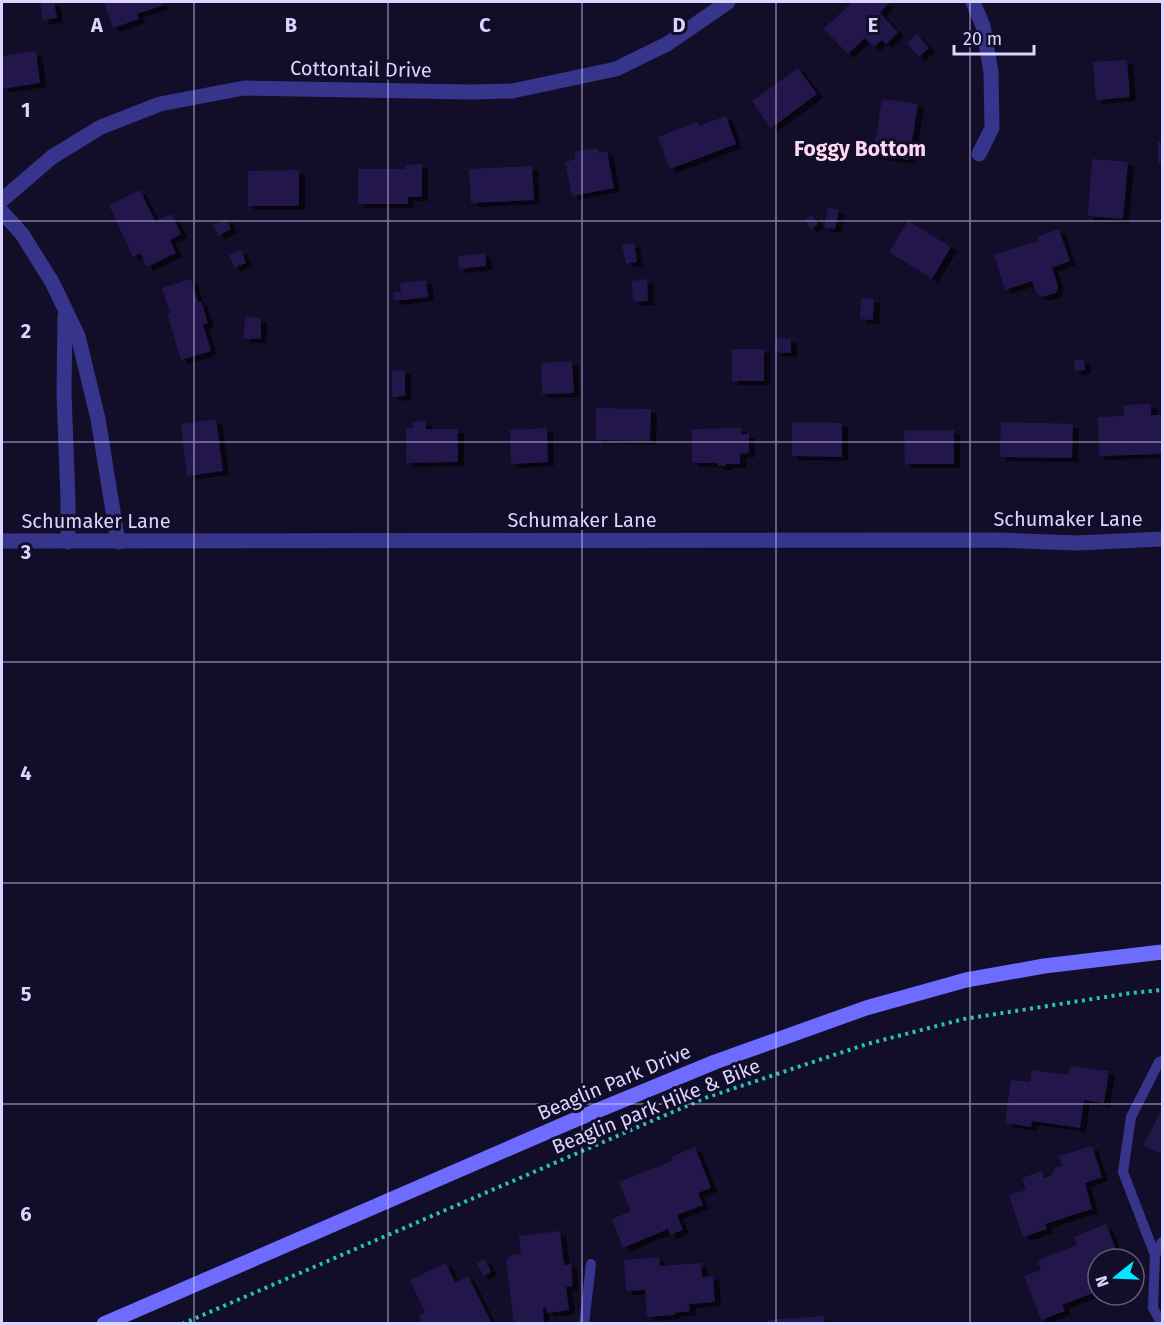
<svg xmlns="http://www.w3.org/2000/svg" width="1164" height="1325" font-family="'Fira Sans',sans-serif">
<defs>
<filter id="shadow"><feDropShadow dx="6" dy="4" stdDeviation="0" flood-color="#0009"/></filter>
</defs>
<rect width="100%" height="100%" fill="#120d28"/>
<!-- building -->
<path fill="#22184b" filter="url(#shadow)" d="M40,2h14l3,16 -14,2z
M104,2h57l2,3 -26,9 2,5 -26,9z
M852,2h35l2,1 -9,10 18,19 -12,12 -4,-4 -8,7 -9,-9 -17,16 -24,-25z
M917,34l12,14 -10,9 -12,-14z
M36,51l4,32 -38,6v-33z
M1127,60l3,37 -34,3 -3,-38z
M798,68l19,26 -46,34 -19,-27z
M882,99l36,5 -9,56 -36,-5z
M726,116l10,28 -66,25 -12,-32 39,-15 2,4z
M1158,142h4v21h-4z
M598,148l1,5 8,-2 7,37 -42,8 -7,-34 11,-3 -2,-7z
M1092,159l36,3 -5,57 -35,-3z
M422,164v33h-14v7h-50v-35h47v-4z
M532,166l2,34 -63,3 -2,-34z
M299,170v36h-51v-35z
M140,190l15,31 17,-7 9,20 -11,6 6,13 -29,14 -7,-14 -7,4 -24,-52z
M828,207l11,3 -4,19 -11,-2z
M812,215l6,9 -7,5 -6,-9z
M227,219l4,10 -13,7 -5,-11z
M908,221l43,26 -19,32 -43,-27z
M1059,229l11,32 -18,7 6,18 -2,7 -13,4 -6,-3 -5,-13 -27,9 -11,-35 44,-14 -1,-4z
M634,243l3,19 -11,2 -4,-19z
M241,250l5,13 -12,5 -5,-13z
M485,253l1,13 -27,3 -1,-13z
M191,279l7,23 3,-1 7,22 -5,1 8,27 -30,9 -14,-46 3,-1 -8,-25z
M647,279l1,22 -15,1 -1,-21z
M426,280l2,17 -34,4 -1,-8 8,-1 -1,-9z
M861,298l13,1 -1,21 -13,-1z
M245,317l16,1v21h-17z
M776,338l15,1v14l-16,-1z
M732,349h32v32h-32z
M1074,360h10l1,10 -10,1z
M572,361l2,32 -32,1 -1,-31z
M405,370v26l-13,1v-26z
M1151,404v11h11v39l-63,2 -1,-39 26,-1v-11z
M596,408l55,1 -1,32 -54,-1z
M216,419l7,52 -36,5 -6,-52z
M426,421v8h32v33l-52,1v-35h7v-6z
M792,422l50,1v34l-50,-1z
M1001,422l72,2 -1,34 -72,-1z
M547,428l1,34 -37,2 -1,-34z
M741,428v6h8v19l-9,1v10h-14v2h-8v-3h-26v-34z
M904,430h50v34h-49z
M1070,1066l39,5 -5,32 -20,-3 -4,28 -48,-7 -1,6 -26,-4 6,-43 19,2 2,-12 36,5z
M1162,1110v45l-19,-10z
M1092,1146l10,31 -17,6 7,26 -47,15 2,5 -24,8 -14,-42 17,-5 -4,-12 20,-7 2,7 8,-3 3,-7 7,-2 -3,-10z
M695,1147l16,41 -13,5 5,12 -26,10 6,15 -13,5 -2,-6 -45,19 -11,-29 19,-8 -12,-29 53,-21 -1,-4z
M1106,1224l12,31 -11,4h-9v32l-36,14 3,6 -24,9 -17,-44 17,-6 -3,-10 39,-15 -3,-8z
M560,1231l4,34 7,-1 2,22 -7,1 3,23 -22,3 -1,-6 -3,1 1,16h-30l-8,-64h2v-4l13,-2 -2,-18z
M659,1257l1,9 41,-3 1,14 11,-1 2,26 -26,2 1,7 -16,2 1,2 -28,2 -2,-27 -19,1 -2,-31z
M485,1259l6,13 -8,4 -6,-13z
M446,1263l9,19 13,-6 24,48h-69l-4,-8 6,-4 -15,-32z
M824,1316v8h-56v-4z"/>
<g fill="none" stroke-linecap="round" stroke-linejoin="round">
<!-- path -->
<path stroke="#25c3b8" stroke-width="4" stroke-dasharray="3 4.5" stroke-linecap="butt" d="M182,1324l523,-226 162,-54 97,-25 167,-26 31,-3"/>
<!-- service -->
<path stroke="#37358b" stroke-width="10" d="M1155,1255l-32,-83 8,-55 28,-55 3,-1
M584,1324l7,-60
M1162,1324l-9,-16 2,-53 7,-13"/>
<!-- minor -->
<path stroke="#37358b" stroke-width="15" d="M973,2l10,24 8,46 1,56 -13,26
M2,200l50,-43 49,-30 59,-23 84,-16 227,4 41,-1 104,-22 51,-25 61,-42
M2,212l20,22 30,48 26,54 20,83 20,123
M65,315l-1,78 4,107v42
M2,541l996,-1 79,3 85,-4"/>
<!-- secondary -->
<path stroke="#6e6cff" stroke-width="15" d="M104,1324l468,-203 143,-59 151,-54 100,-28 78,-14 118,-14"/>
</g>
<!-- grid -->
<path fill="none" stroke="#d9d5ff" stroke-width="1.5" stroke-opacity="0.55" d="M194,2v1322M388,2v1322M582,2v1322M776,2v1322M970,2v1322M2,221h1160M2,442h1160M2,662h1160M2,883h1160M2,1104h1160"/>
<g text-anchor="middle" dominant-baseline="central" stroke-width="6" stroke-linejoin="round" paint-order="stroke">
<!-- street labels -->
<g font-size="20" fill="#d9d5ff" stroke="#120d28">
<text transform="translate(361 69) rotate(1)">Cottontail Drive</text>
<text x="1068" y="519">Schumaker Lane</text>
<text x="582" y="520">Schumaker Lane</text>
<text x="96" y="521">Schumaker Lane</text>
<text transform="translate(614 1082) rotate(-23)">Beaglin Park Drive</text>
<text transform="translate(656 1106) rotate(-22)">Beaglin park Hike &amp; Bike</text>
</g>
<!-- neighbourhood labels -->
<g font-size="21" font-weight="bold" fill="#ffd7f1" stroke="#120d28">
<text x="860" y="149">Foggy Bottom</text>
</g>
</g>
<g font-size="20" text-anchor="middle" font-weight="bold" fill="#d9d5ff" stroke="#120d28" stroke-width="6" stroke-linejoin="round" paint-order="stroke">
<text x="97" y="32">A</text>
<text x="291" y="32">B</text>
<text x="485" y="32">C</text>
<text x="679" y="32">D</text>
<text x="873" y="32">E</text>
<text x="26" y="117">1</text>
<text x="26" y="338">2</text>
<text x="26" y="559">3</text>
<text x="26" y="780">4</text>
<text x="26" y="1001">5</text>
<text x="26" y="1221">6</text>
</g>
<!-- border -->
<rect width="1164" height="1325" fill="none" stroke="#d9d5ff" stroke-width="6"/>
<!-- north arrow -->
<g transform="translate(1116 1277) rotate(252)"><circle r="28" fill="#120d28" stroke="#625d7e" stroke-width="1.5"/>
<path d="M0-4.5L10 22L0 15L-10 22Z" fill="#01e7ff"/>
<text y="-9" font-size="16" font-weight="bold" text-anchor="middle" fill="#d9d5ff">N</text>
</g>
<!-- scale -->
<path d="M954 45v9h80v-9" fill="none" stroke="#d9d5ff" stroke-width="3"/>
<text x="963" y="45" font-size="18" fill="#d9d5ff" stroke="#120d28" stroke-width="4.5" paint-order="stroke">20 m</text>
</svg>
